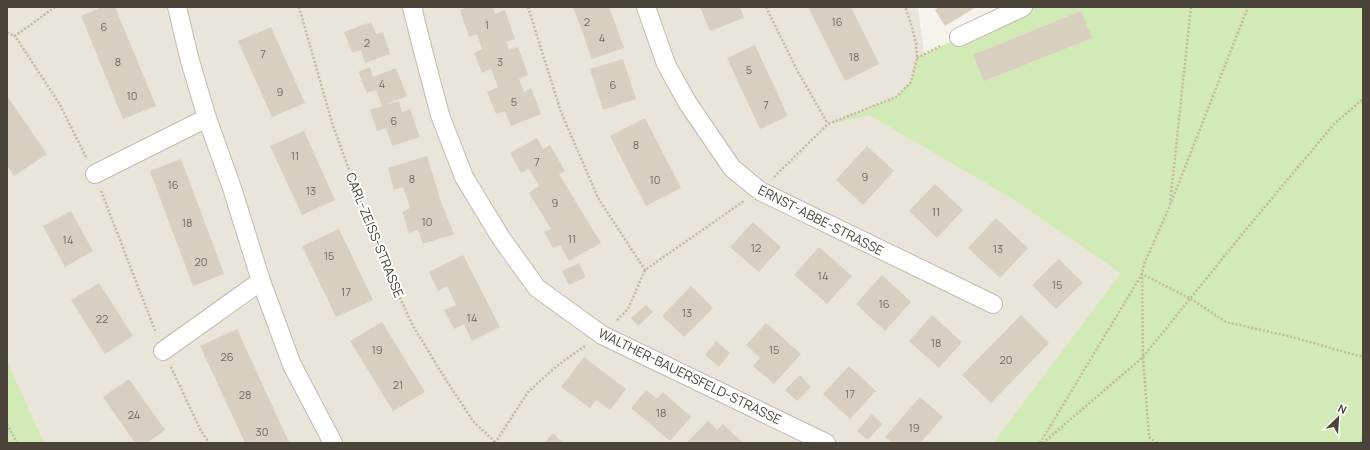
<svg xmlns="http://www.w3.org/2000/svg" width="1370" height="450" font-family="Manrope,sans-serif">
<rect width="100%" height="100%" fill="#f6f3ec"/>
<!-- residential -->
<path fill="#eae5da" d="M7,7h911l8,59 82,130 114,77 -129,170h-949l-37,-83v-324l3,-2 -3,-3z"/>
<!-- green -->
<path fill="#d2eab5" d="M1023,7h340v436h-370l128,-170 -113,-77 -139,-81 -41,9 68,-27 15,-15 6,-24z
M7,360l37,83h-37z"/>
<!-- building -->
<path fill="#d8cfc1" d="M102,7h13l41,99 -33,13 -42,-103z
M468,7h25l2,7 10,-4 10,29 -9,3 3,8 9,-3 10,28 -9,4 5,13 7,-4 10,26 -30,12 -6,-15 -9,3 -9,-22 11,-5 -7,-18 -9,4 -8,-20 8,-4 -5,-15 -8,3 -9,-27z
M573,7h36l15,41 -32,11z
M700,7h40l4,11 -34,13z
M808,7h43l28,57 -34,17z
M939,7h37l-31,19 -10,-16z
M1081,11l11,27 -108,43 -11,-26z
M371,22l5,12 7,-2 7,22 -25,9 -4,-13 -9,3 -8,-21z
M271,27l34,76 -33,14 -34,-76z
M755,45l33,71 -28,13 -33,-71z
M623,59l13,40 -33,11 -13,-41z
M370,67l3,10 23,-9 11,28 -23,9 15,-4 3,11 8,-3 10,28 -28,9 -6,-18 -9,3 -7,-21 12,-4 -6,-16 -9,3 -9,-21z
M7,96l40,58 -33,22 -7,-11z
M645,118l36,70 -35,18 -36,-70z
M304,131l31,69 -33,15 -32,-69z
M537,138l6,11 7,-4 15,26 -6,3 42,69 -32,18 -9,-16 -7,3 -9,-16 7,-3 -22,-36 10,-7 -10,-17 -8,4 -11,-20z
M867,146l27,25 -31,34 -27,-25z
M427,156l13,43 14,35 -31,10 -5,-14 -9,3 -7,-21 8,-4 -7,-21 -9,3 -6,-22z
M181,159l43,115 -31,12 -43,-115z
M935,184l28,26 -26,28 -28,-27z
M71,211l22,40 -28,16 -22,-41z
M996,218l32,30 -28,30 -32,-30z
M753,222l28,25 -22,25 -29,-25z
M339,229l34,71 -37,17 -34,-71z
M819,247l33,29 -25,28 -33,-29z
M463,255l37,72 -28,14 -8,-17 -10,5 -10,-19 12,-5 -9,-19 -9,5 -9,-19z
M1059,259l24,24 -27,26 -24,-24z
M579,263l7,14 -17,8 -7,-14z
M882,275l29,27 -26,29 -29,-27z
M99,283l34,53 -28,18 -34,-54z
M691,286l22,22 -29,29 -22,-21z
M646,305l7,7 -15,14 -7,-8z
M932,315l30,27 -23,26 -30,-27z
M1021,315l28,28 -58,60 -29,-28z
M382,322l43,70 -32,19 -43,-70z
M766,323l35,31 -27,30 -21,-18 7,-8 -14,-13z
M237,329l52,113 -3,1h-41l-45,-97z
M716,341l14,12 -11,14 -14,-12z
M584,357l42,32 -16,21 -14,-10 -6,8 -29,-21z
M849,366l27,25 -26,28 -27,-25z
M800,375l11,12 -14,14 -12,-11z
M129,379l36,51 -18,13h-12l-32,-46z
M646,390l11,9 6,-7 28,25 -21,24 -39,-33z
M920,397l23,20 -23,26h-27l-8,-6z
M872,414l10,10 -14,16 -11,-9z
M708,421l9,9 6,-6 20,19h-57z
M553,433l10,10h-19z"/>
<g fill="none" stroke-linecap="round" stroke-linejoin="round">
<defs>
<path id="street" d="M177,7l13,54 17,57 25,70 29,93 31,84 41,78
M412,7l10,40 18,68 24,62 37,61 36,50 65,47 224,108
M646,7l20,57 21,38 45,66 28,23 233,113
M959,37l64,-30
M95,174l112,-56
M163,351l98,-70"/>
</defs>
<!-- street casing -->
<use href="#street" stroke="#c2bbae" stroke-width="20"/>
<!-- path -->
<path stroke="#c4b79f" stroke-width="2.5" stroke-dasharray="2 2" stroke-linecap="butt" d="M55,7l-40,29 44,67 27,54
M299,7l34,119 49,133 31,67 33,54 27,41 22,21
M528,7l33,105 37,86 47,72
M766,7l31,63 31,54
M7,33l8,3
M917,58l25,-13
M774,177l54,-53 68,-27 15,-15 6,-24 -1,-15 -6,-23 -5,-13
M101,191l55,142
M1170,204l21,-197
M617,320l11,-11 17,-39 99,-69
M171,367l29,62 9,14
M7,424l10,19
M495,443l33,-51 30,-27 27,-19
M1040,443l102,-169 2,-10 25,-56 79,-201
M1043,443l100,-86 105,-130 86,-103 29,-25
M1157,443l-8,-6 -6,-80 -1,-83 49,25 35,23 66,15 71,20
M1361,443l2,-6"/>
<!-- street -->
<use href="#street" stroke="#fff" stroke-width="18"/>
</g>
<g text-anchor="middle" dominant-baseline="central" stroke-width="4" stroke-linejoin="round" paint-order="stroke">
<!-- number labels -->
<g font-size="11" fill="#6e675b">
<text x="587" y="21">2</text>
<text x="837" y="21">16</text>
<text x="487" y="24">1</text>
<text x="104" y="26">6</text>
<text x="602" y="37">4</text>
<text x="367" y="42">2</text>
<text x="263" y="53">7</text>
<text x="854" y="56">18</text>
<text x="118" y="61">8</text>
<text x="500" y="61">3</text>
<text x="749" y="69">5</text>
<text x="382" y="83">4</text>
<text x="613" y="84">6</text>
<text x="280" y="91">9</text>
<text x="132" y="95">10</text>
<text x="514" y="101">5</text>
<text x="766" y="104">7</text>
<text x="394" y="120">6</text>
<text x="636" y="144">8</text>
<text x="295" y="155">11</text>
<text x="537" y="161">7</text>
<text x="865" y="176">9</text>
<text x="412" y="178">8</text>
<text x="655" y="179">10</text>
<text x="173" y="184">16</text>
<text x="311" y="190">13</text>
<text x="555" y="202">9</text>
<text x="936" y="211">11</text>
<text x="427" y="221">10</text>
<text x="187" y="222">18</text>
<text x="572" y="238">11</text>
<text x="68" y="239">14</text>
<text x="756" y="247">12</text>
<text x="998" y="248">13</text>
<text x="329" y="255">15</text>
<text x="201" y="261">20</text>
<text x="823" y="275">14</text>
<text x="1057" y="284">15</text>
<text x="346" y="291">17</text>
<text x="884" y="303">16</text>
<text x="687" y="312">13</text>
<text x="472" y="317">14</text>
<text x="102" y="318">22</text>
<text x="936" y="342">18</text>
<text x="377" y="349">19</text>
<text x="774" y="349">15</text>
<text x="227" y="356">26</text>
<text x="1006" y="359">20</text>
<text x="398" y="384">21</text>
<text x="850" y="393">17</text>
<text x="245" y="394">28</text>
<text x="661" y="412">18</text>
<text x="134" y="414">24</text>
<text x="914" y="427">19</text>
<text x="262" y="431">30</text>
</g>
<!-- street labels -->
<g font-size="13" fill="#4b4439" stroke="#fff">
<text transform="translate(821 220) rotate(27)">ERNST-ABBE-STRASSE</text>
<text transform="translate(375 235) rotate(68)">CARL-ZEISS-STRASSE</text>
<text transform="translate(690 376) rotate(26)">WALTHER-BAUERSFELD-STRASSE</text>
</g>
</g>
<!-- border -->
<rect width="1370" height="450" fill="none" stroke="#4b4439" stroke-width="16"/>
<!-- north arrow -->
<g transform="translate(1338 418) rotate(25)" stroke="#ffffff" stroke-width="3" paint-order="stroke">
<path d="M0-3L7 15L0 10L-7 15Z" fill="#4b4439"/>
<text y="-6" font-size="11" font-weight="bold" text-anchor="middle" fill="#4b4439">N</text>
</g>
</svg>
